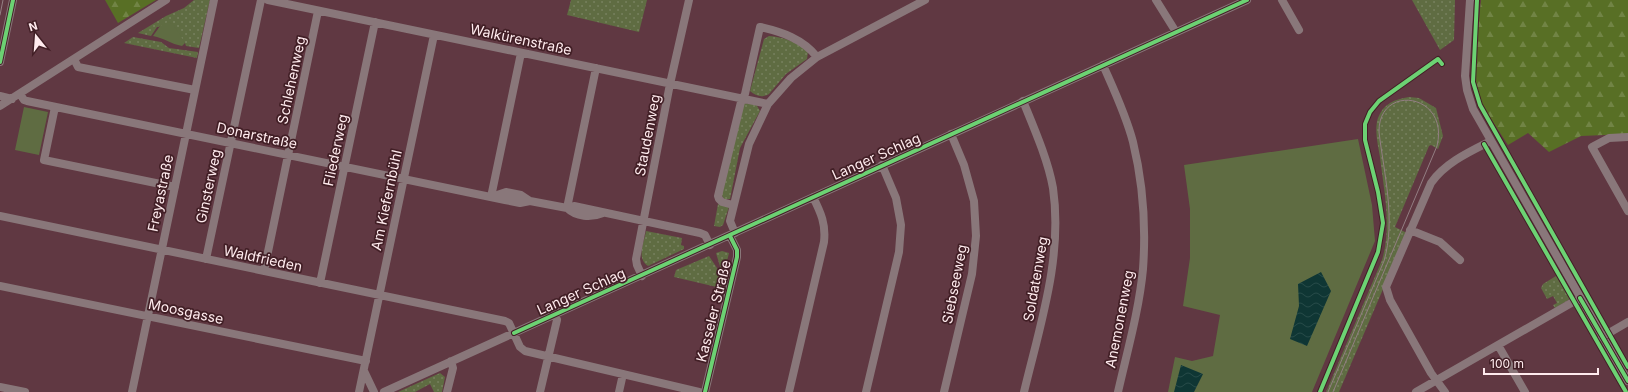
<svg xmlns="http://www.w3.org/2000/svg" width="1628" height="392" font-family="Inter,sans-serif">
<defs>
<pattern id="grass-dots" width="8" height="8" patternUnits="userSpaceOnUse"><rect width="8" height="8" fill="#5f6c42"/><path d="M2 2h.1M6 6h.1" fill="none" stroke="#77815e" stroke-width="1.8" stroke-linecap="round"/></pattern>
<pattern id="forest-firs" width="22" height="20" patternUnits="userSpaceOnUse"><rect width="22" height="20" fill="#586f25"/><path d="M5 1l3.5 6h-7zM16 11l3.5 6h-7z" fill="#718445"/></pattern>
<pattern id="water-waves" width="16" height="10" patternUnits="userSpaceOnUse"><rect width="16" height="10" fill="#0f3634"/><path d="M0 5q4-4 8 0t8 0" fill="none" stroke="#274a48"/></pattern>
</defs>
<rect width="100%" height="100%" fill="#603842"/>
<!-- grass -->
<path fill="url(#grass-dots)" d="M194,0h16l-11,48 -13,-2 -1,-3 -25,-17 -1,1h-2l-6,9 -13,-3 28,-17 18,-8z
M571,0h76l-8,32 -72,-17z
M1412,0h43l-1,40 -14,10z
M769,36c13,1 30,6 39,16l-1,7 -21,15 -17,20c-7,4 -13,2 -19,-3l14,-52z
M133,37l28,5 8,6 29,4 -1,6 -73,-15z
M1409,97l10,1 17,10 7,28 -5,13 -7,-4 -2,1 -34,81 12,6 -68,159h-13l56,-132c10,-34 2,-68 -2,-103 -2,-12 -6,-27 -2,-39 5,-14 17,-19 31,-21z
M744,103l12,1 4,7 -20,37 -10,51h-6l-3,-5z
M718,204l11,3 -6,18 -3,2 -6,-1z
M646,231l36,7 -1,7 3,1v3l-36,17c-12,-8 -4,-23 -2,-35z
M722,251l7,2 -5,20h-2l-6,-20z
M709,256l14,21 -2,11 -47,-11 2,-7z
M1556,276l14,23 -15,9 -2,-3 4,-2 -4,-7 -6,3 -6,-11 2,-4z
M440,373l5,4 -3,15h-8l-4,-8 -15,8h-17z"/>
<!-- forest -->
<path fill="url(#forest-firs)" d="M105,0h51l-38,23z
M1481,0h147v134l-47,2 -32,16 -21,-19 -20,12 -28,-43 -6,-31z"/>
<!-- park -->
<path fill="#5f6c42" d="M168,22l5,2 12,19 -3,3c-11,-2 -18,-8 -29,-10l7,-10z
M24,107l24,5 -9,43 -24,-5z
M1358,139l14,66 3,36 -63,151h-144l7,-35 17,4 21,-5 7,-41 -37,-9 7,-48v-49l-6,-44z"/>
<!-- water -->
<path fill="url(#water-waves)" d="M1321,272l10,19 -24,55 -17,-7 9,-33 -1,-22z
M1181,365l22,9 -9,18h-20z"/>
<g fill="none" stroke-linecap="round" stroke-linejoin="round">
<!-- minor -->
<path stroke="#89777a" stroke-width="8" d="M268,0l500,104
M1156,0l20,32
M1282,0l17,30
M1470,0l-5,76 2,14 6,19 155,272
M74,59l4,8 117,23
M0,62l13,-62
M1103,65c11,25 23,50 30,77 10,41 13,85 10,127 -4,42 -16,83 -25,123
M20,94l4,6 3,1 478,99 15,3 10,-2
M0,96l12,3
M1023,101c11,27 25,59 30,87 10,69 -13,137 -29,204
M0,106l166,-106
M55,107l-11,53 131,27
M1628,137l-19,1 -17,9 36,64
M491,197l15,-5 15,3 9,6 37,7 7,-2 126,27 5,2 5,10
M491,197l30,-144
M733,205l-11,-3 -3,-3 -1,-3 23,-94 4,-8 15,-67c22,5 43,12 57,30
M567,208l29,-140
M567,208c9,9 24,10 36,5
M0,216l505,105 4,2 11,24 5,4 174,41
M1410,230l30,12 20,18
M735,233l-5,-12 19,-77 19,-40 23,-26 26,-21 108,-57
M206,259l55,-259
M264,271l54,-260
M642,276l-5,-11 -1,-6 34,-175 19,-84
M320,283l55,-261
M0,286l366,75
M1602,337l26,-15
M1498,345l27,47
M364,371l10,21
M0,387l25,5
M132,392l82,-392
M359,392l75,-357
M384,392l863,-392
M447,392l6,-24 -2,-7
M540,392l17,-72
M619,392l4,-18
M705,392l32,-135v-7l-7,-14
M789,392l35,-150c2,-18 -3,-29 -11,-45
M866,392l33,-140 2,-27 -5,-27 -14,-33
M944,392l28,-118 4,-38 -2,-35 -10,-36 -13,-31
M1416,392l164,-94
M1445,392l-14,-19 -41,-73 -4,-13 45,-104c14,-20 38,-31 60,-42"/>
<!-- tram -->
<path stroke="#937e83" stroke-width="1" d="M0,15l3,-15
M1328,392l56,-131c12,-41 0,-87 -5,-129 -1,-49 71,-39 58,14l-104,246"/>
<defs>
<path id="cycleway" d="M1477,0l-4,82 7,23 148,262
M0,62l13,-62
M1484,144l142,248
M1580,298l48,83
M514,333l733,-333
M705,392l32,-135v-7l-7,-14
M1320,392l58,-140 5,-29 -5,-31 -13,-52v-16l5,-12 9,-11 59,-42 4,5"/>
</defs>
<!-- cycleway casing -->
<use href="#cycleway" stroke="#421f26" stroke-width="6"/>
<!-- cycleway -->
<use href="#cycleway" stroke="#6cd273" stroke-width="4"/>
</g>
<g text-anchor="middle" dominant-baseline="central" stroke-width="3.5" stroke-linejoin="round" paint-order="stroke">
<!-- street labels -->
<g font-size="14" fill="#ffebee" stroke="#421f26">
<text transform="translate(521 39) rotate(12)">Walkürenstraße</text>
<text transform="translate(291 80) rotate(-78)">Schlehenweg</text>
<text transform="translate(257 135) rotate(12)">Donarstraße</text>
<text transform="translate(647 135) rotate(-79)">Staudenweg</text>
<text transform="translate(335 150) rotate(-78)">Fliederweg</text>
<text transform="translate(876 156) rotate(-24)">Langer Schlag</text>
<text transform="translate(208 186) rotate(-78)">Ginsterweg</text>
<text transform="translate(160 193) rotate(-78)">Freyastraße</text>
<text transform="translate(386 200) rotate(-78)">Am Kiefernbühl</text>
<text transform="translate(263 258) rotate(12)">Waldfrieden</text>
<text transform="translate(1035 279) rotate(-80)">Soldatenweg</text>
<text transform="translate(954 284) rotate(-79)">Siebseeweg</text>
<text transform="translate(581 291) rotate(-24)">Langer Schlag</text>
<text transform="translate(186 311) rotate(12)">Moosgasse</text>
<text transform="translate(713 311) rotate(-76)">Kasseler Straße</text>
<text transform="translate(1119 319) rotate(-79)">Anemonenweg</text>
</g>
</g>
<!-- north arrow -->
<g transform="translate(36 36) rotate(343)" stroke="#421f26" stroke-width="3" paint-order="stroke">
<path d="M0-3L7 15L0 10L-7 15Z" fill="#ffebee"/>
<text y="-6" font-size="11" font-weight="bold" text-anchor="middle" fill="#ffebee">N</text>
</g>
<!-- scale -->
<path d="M1484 368v6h114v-6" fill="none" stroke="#ffebee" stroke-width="2"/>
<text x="1490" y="368" font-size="12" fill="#ffebee" stroke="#421f26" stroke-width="3" paint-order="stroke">100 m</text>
</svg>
